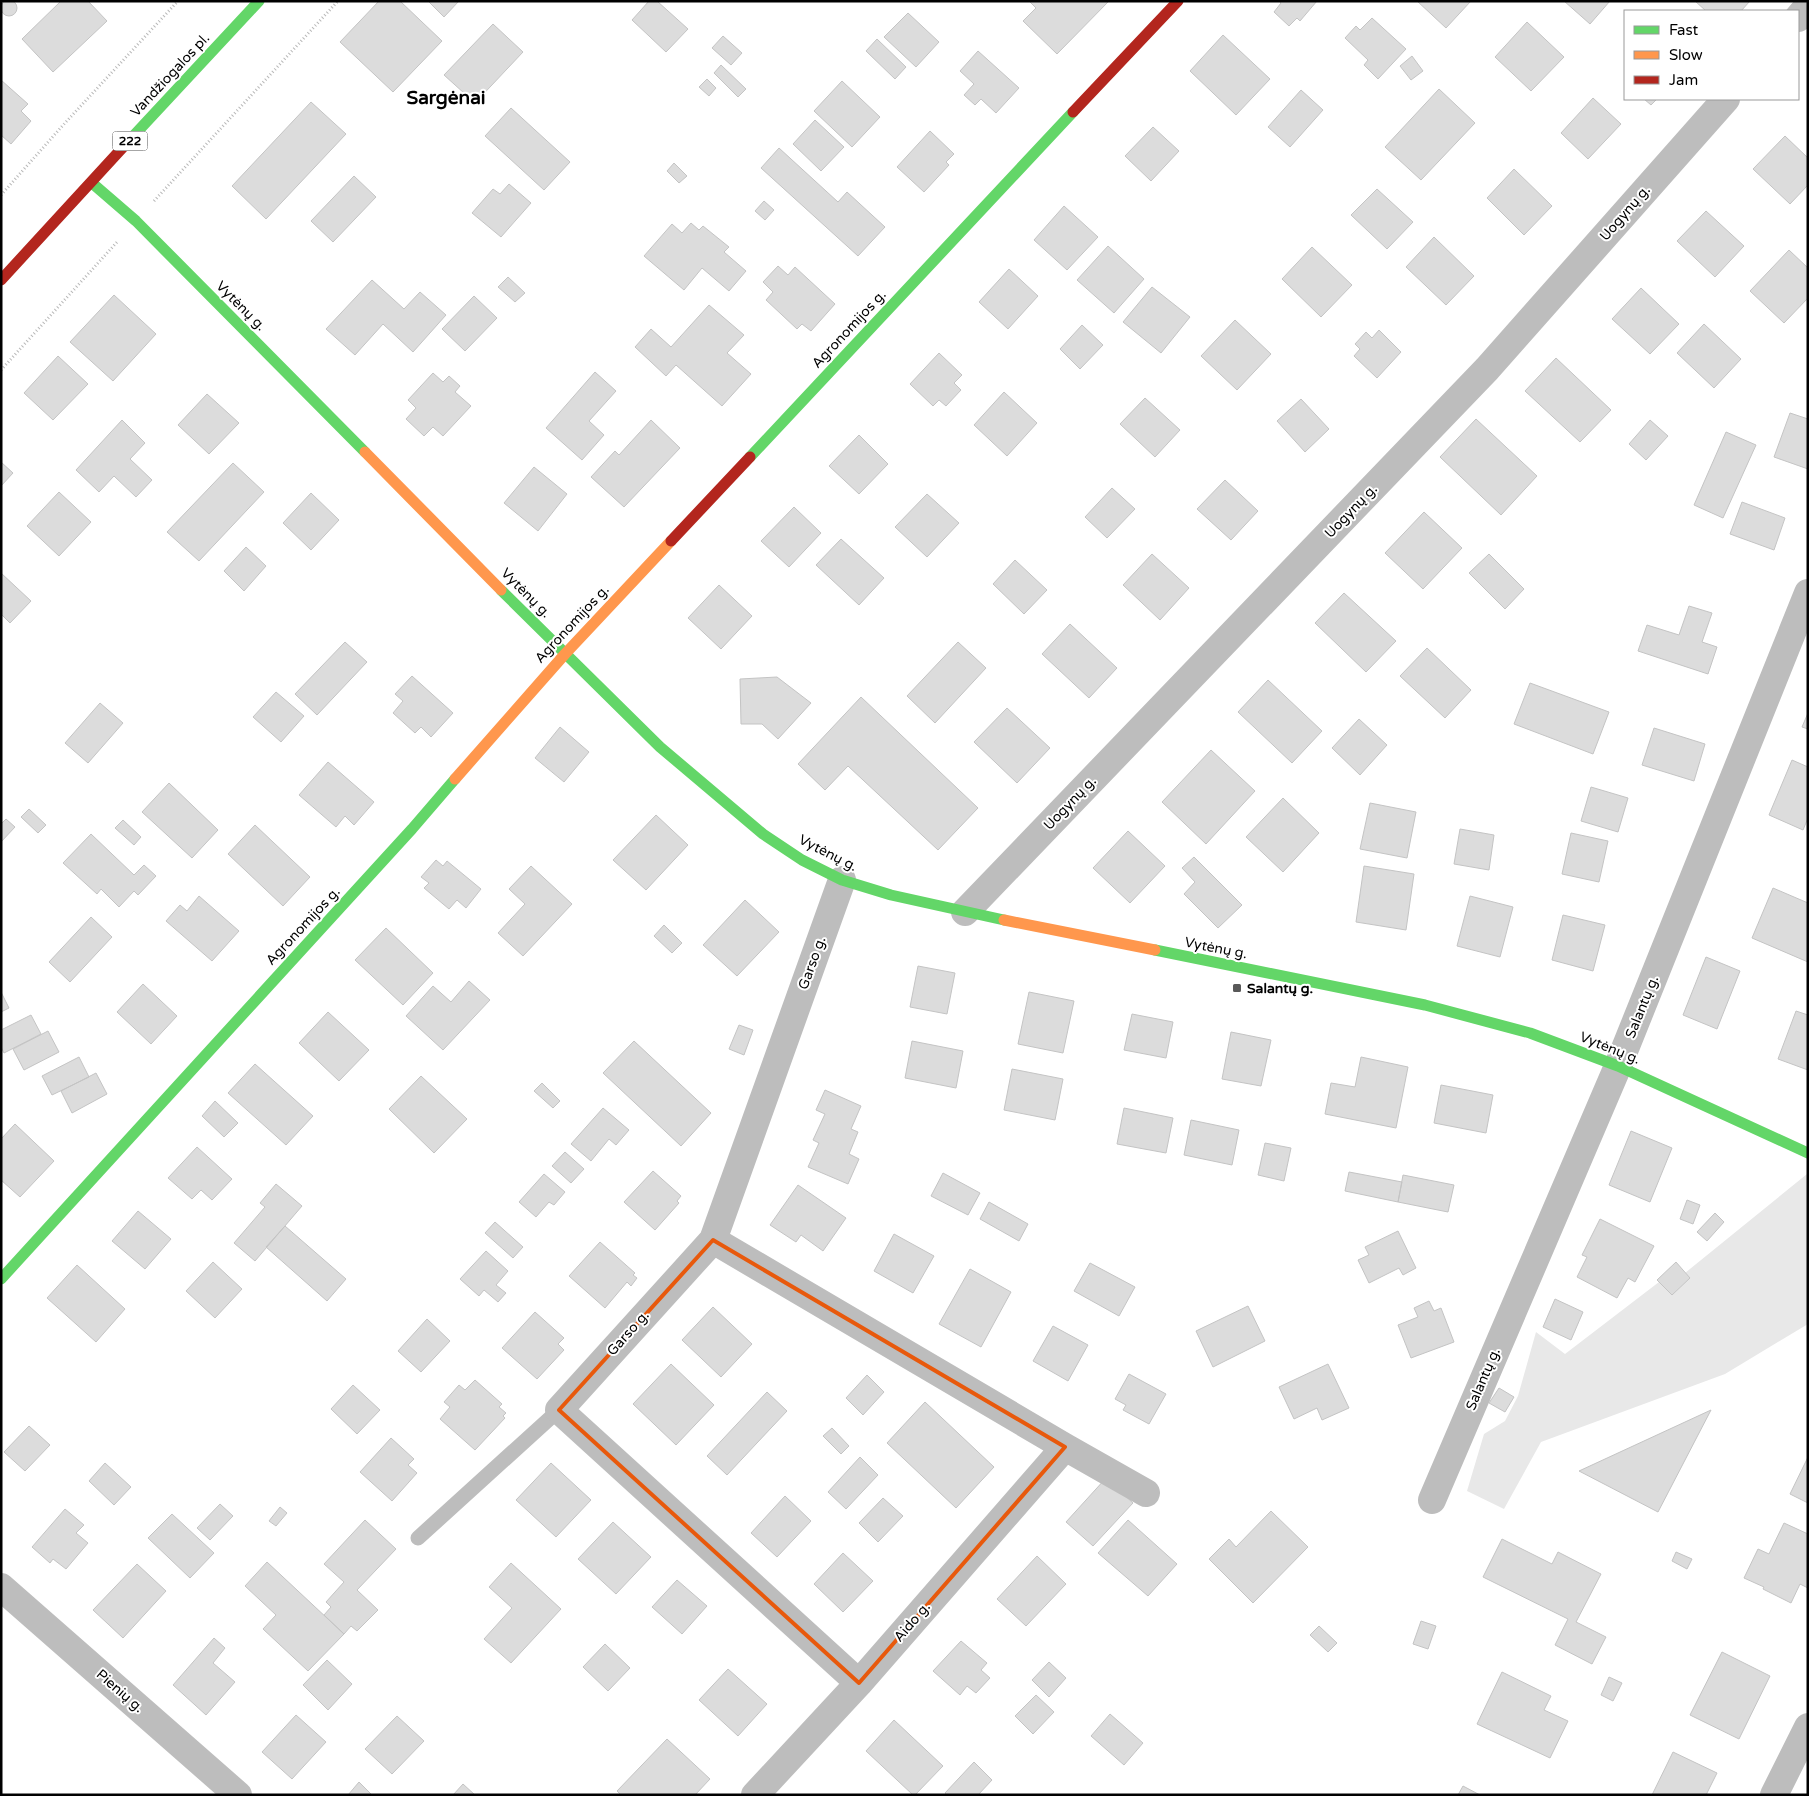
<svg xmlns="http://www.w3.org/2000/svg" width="1809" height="1796" font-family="'Varela Round',sans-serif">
<rect width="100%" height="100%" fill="#fff"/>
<!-- green -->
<path fill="#e8e8e8" d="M1807,1174l1,150 -83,50 -184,68 -37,67 -37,-18 17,-57 21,-13 13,-25 18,-64 29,22 94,-72 13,13 18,-17 -5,-5z"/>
<!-- building -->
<path fill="#dcdcdc" stroke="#c4c4c4" d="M1 8a8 8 0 1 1 16 0a8 8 0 1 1-16 0Z
M61,1h27l19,20 -54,51 -31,-33z
M379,1h21l42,40 -49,51 -53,-50z
M428,1h31l-15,16z
M649,1h8l31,28 -22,23 -34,-32z
M1029,1h79v1l-51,52 -34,-33 13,-13z
M1279,1h38l-17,20 -3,-3 -8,8 -15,-14 7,-9z
M1417,1h54l-25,27z
M1564,1h46l-20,23z
M1695,1h55l-9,10h-35z
M908,13l31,29 -23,25 -32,-30z
M1372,18l34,31 -28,30 -14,-14 4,-5 -23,-22 11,-12 4,4z
M1527,22l37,35 -33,34 -36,-34z
M493,24l30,28 -48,51 -31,-28z
M1223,35l47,44 -34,36 -46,-44z
M723,36l19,17 -11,12 -19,-17z
M877,39l29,28 -11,12 -29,-28z
M978,51l41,37 -23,25 -15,-14 -6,6 -11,-10 10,-11 -14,-13z
M1412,56l11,15 -12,9 -11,-14z
M721,65l25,24 -8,8 -24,-24z
M707,79l9,9 -7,8 -10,-9z
M1,80l27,24 -7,7 10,10 -20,23 -10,-9z
M842,81l38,36 -28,30 -38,-36z
M1439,89l36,34 -54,57 -36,-33z
M1301,90l22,20 -33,37 -22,-20z
M1593,98l28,26 -33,35 -27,-26z
M1644,99h13l-6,6z
M311,102l35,32 -80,85 -34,-33z
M511,108l59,54 -26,28 -59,-54z
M815,120l29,27 -23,24 -28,-27z
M1153,127l26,24 -28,30 -26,-25z
M930,131l24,23 -8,8 3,3 -25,27 -27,-25z
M1785,136l23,22v27l-18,19 -37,-35z
M779,148l59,54 9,-10 38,35 -27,29 -97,-88z
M674,163l13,13 -8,7 -12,-12z
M1514,169l38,37 -28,29 -37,-37z
M354,176l22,21 -43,45 -22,-21z
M509,184l22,19 -30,34 -29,-24 21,-24 7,5z
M1377,189l36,33 -26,27 -36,-34z
M764,201l10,9 -9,10 -10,-9z
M1064,206l34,31 -31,33 -33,-30z
M1706,211l38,35 -29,31 -38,-36z
M691,223l8,7 4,-4 26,21 -5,5 22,19 -17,20 -27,-23 -18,22 -40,-34 28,-32 10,9z
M1434,237l40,39 -28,29 -40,-38z
M1108,246l36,33 -30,34 -37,-33z
M1312,247l40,38 -31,32 -39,-38z
M1789,250l19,18v30l-24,25 -34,-32z
M778,266l10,9 7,-8 40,37 -24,27 -9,-7 -5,5 -31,-29 7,-8 -10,-10z
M1009,269l29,27 -30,33 -29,-27z
M508,277l17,16 -10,9 -17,-15z
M372,280l32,29 16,-17 26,23 -33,37 -30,-28 -28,31 -29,-26z
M1152,287l38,30 -29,36 -38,-31z
M1641,288l38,36 -29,30 -38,-35z
M114,295l42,39 -43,47 -43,-39z
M474,296l23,22 -32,33 -23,-22z
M709,305l35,30 -17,18 24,21 -29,32 -46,-41 -10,11 -31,-29 16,-18 20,18z
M1235,320l36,34 -34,36 -36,-34z
M1704,324l37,35 -27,29 -37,-35z
M1082,325l21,20 -23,24 -20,-20z
M1379,330l22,22 -24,26 -23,-22 6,-7 -5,-5 11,-12 6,6z
M939,353l23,22 -8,8 7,7 -15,16 -7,-6 -6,6 -23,-22z
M58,356l30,28 -35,36 -29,-27z
M1556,358l55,52 -31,32 -55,-51z
M595,372l21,19 -27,30 15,14 -22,25 -36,-32z
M433,373l10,9 6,-6 11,10 -5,6 16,14 -28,30 -10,-9 -9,9 -18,-17 10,-11 -8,-8z
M1004,392l33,31 -30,33 -33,-31z
M207,394l32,29 -30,31 -31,-29z
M1145,398l35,32 -25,27 -35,-33z
M1301,399l28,30 -24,23 -28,-31z
M1790,413l18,6v50l-34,-12z
M1476,419l61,57 -36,39 -61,-58z
M122,420l23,23 -15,16 22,21 -16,17 -22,-21 -15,16 -23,-22z
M651,420l29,28 -56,59 -33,-30 24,-26 4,4z
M1650,420l18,16 -22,24 -17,-16z
M1726,432l30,13 -33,73 -29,-13z
M859,435l29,29 -29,30 -30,-28z
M1,462l12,11 -12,13z
M233,463l31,29 -65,69 -32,-29z
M534,467l33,27 -29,37 -34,-28z
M1225,480l33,31 -27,29 -34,-31z
M1112,488l23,21 -28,29 -22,-21z
M59,492l32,30 -32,34 -32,-30z
M311,493l28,27 -28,30 -28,-27z
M927,494l32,29 -32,34 -32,-30z
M1742,502l43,16 -11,32 -44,-16z
M794,507l27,26 -32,34 -28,-26z
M1424,512l38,36 -39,41 -38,-36z
M841,539l43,39 -25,27 -43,-40z
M246,547l20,19 -22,25 -20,-20z
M1152,554l37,34 -29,32 -37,-35z
M1489,554l35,35 -19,20 -36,-36z
M1015,560l32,30 -23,24 -31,-30z
M1,573l30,28 -21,22 -9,-9z
M719,585l33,31 -31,33 -33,-31z
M1344,593l52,48 -30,31 -51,-49z
M1689,606l23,7 -10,29 15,5 -9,27 -70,-23 9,-26 32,10z
M1070,624l47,44 -28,30 -47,-44z
M345,642l22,20 -50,53 -22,-21z
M958,642l28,26 -51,55 -28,-27z
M1427,648l44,42 -26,28 -45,-42z
M412,676l41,37 -22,24 -10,-10 -6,6 -22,-20 10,-12 -8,-7z
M777,677l34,26 -33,36 -16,-15h-21l-1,-45z
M1268,680l54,51 -30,32 -54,-51z
M1530,683l79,29 -16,42 -79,-30z
M276,692l28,24 -23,26 -28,-25z
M861,697l117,111 -40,42 -90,-84 -23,24 -27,-26z
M100,703l23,20 -35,40 -23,-20z
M1007,708l43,40 -33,35 -43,-41z
M1808,713v16l-6,-2z
M1359,719l28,26 -27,30 -28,-27z
M560,727l29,25 -25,30 -29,-24z
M1654,728l51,16 -11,37 -52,-16z
M1211,750l44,41 -49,53 -44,-42z
M1792,760l16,7v51l-5,12 -34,-15z
M328,762l46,40 -20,23 -9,-9 -9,11 -37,-32z
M169,783l49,47 -26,28 -50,-46z
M1591,787l37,11 -10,34 -37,-11z
M1283,798l36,35 -36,39 -37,-35z
M1370,803l46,9 -9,46 -47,-9z
M29,809l17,16 -8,8 -17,-16z
M656,815l32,30 -42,45 -33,-30z
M6,819l9,8 -14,15v-18z
M123,820l18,17 -7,8 -19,-17z
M255,825l55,52 -27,29 -55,-52z
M1460,829l34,6 -5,35 -35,-6z
M1128,831l37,35 -35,37 -37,-35z
M1571,833l37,8 -9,41 -37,-8z
M91,834l43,41 10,-10 12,11 -18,19 -4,-4 -15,16 -18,-18 -4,5 -34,-31z
M1194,857l48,48 -24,23 -34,-34 11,-12 -13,-14z
M436,860l7,6 4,-5 34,28 -15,19 -9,-8 -8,9 -25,-21 5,-5 -8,-6z
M531,866l41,38 -49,52 -25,-23 27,-29 -16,-15z
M1364,866l50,8 -8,56 -50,-8z
M1773,888l35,15v59l-56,-24z
M199,896l40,35 -27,30 -46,-40 14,-16 7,6z
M1470,896l43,11 -13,50 -43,-11z
M745,900l34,32 -42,44 -34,-31z
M1563,915l42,10 -12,46 -41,-11z
M91,917l21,20 -42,45 -21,-20z
M664,925l18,18 -10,10 -18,-17z
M386,928l47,45 -30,32 -48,-45z
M1706,957l34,14 -23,58 -34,-14z
M918,966l37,7 -8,41 -37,-7z
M469,981l21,19 -47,50 -37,-34 27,-30 18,16z
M143,984l34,32 -26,28 -34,-32z
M1,992l8,16 -8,4z
M1029,992l45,9 -11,52 -45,-9z
M1796,1011l12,4v55l-30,-11z
M328,1012l41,38 -30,31 -40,-38z
M1132,1014l41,8 -7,36 -42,-8z
M31,1015l10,19 -37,19 -3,-6v-17z
M739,1025l14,5 -9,25 -15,-6z
M48,1031l11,21 -35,18 -11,-21z
M1231,1032l40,8 -10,46 -39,-7z
M634,1041l77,72 -30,33 -78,-73z
M912,1041l51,10 -7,37 -51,-10z
M79,1057l10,20 -37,18 -10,-19z
M1361,1057l47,10 -12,61 -71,-14 6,-31 24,4z
M255,1064l58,52 -27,29 -58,-52z
M1012,1069l51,10 -8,41 -51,-10z
M96,1073l11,21 -35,19 -11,-22z
M421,1076l46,43 -33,34 -45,-44z
M542,1083l18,18 -7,7 -19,-17z
M1441,1085l52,10 -7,38 -52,-10z
M825,1090l36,16 -10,23 7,3 -9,22 10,5 -11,25 -40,-17 11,-24 -6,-3 12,-26 -9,-4z
M215,1101l23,22 -14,14 -22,-21z
M603,1108l26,22 -13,15 -7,-6 -18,22 -20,-17z
M1124,1108l49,10 -7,35 -49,-9z
M1191,1120l48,10 -7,35 -48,-10z
M15,1124l39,37 -34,36 -19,-17v-41z
M1631,1131l41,17 -22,54 -41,-17z
M1265,1143l26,5 -7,33 -26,-6z
M197,1147l35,32 -20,21 -11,-10 -9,9 -24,-21z
M565,1152l19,17 -13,14 -19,-17z
M653,1171l28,25 -4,5 2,2 -24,27 -31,-28z
M1349,1172l53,10 -4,20 -53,-11z
M943,1173l37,20 -12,22 -37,-19z
M544,1174l21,18 -11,13 -5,-3 -13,15 -17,-15z
M1403,1175l51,10 -6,27 -50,-10z
M276,1184l26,22 -47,55 -21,-18 31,-36 -5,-4z
M798,1185l48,33 -23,33 -22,-16 -5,7 -26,-17z
M1687,1200l13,5 -7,19 -13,-5z
M989,1202l39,22 -9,17 -39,-22z
M138,1211l33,28 -26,30 -33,-28z
M1715,1213l9,9 -17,19 -10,-9z
M1600,1219l54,27 -19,36 -7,-4 -11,20 -40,-21 10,-20 -5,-2z
M495,1222l28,25 -10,11 -28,-25z
M285,1226l61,53 -19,22 -61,-54z
M1398,1231l18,37 -13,7 -4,-7 -30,15 -11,-23 11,-5 -4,-8z
M894,1234l40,22 -21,37 -39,-22z
M600,1242l35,31 -2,2 4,3 -6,8 -4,-4 -22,26 -36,-32z
M486,1251l22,20 -12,14 10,8 -8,9 -14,-12 -5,6 -19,-17z
M213,1262l29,27 -27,29 -29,-27z
M1676,1262l14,16 -18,17 -15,-15z
M1090,1263l45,24 -16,29 -45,-25z
M77,1265l48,44 -29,33 -49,-44z
M970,1269l41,23 -30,55 -42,-23z
M1555,1299l28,13 -12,28 -28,-13z
M1429,1301l5,10 7,-3 13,34 -43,16 -13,-33 20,-8 -4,-9z
M1248,1306l17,35 -52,26 -17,-36z
M713,1307l39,37 -31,33 -39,-37z
M535,1312l29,26 -6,6 6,6 -27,29 -35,-31z
M427,1319l23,22 -29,31 -23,-21z
M1053,1326l35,19 -20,36 -35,-20z
M671,1364l43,41 -38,40 -43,-41z
M1328,1364l21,44 -27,12 -5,-12 -23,11 -15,-32z
M1129,1374l37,20 -17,30 -26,-14 3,-5 -11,-6z
M867,1375l17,17 -21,23 -17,-17z
M475,1380l27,24 -3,3 7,6 -3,3 2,2 -30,32 -35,-31 10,-12 -6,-5 15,-17 6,5z
M353,1385l27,25 -23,24 -26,-25z
M1499,1388l15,9 -9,15 -16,-9z
M767,1392l20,19 -60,64 -20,-19z
M925,1402l69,65 -38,41 -69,-65z
M1711,1410l-53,102 -79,-41z
M29,1426l21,19 -25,26 -21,-19z
M832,1428l17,18 -8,8 -18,-18z
M391,1438l23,21 -6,6 9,8 -25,28 -32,-29z
M860,1457l18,18 -32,34 -18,-17z
M1808,1457v46l-18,-9z
M105,1463l26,24 -17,18 -25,-24z
M551,1463l40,37 -35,37 -40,-37z
M1106,1478l27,25 -40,43 -27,-24z
M785,1496l26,25 -34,36 -26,-24z
M883,1498l20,18 -25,26 -19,-19z
M220,1504l13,12 -23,24 -13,-12z
M280,1507l7,6 -11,13 -7,-5z
M65,1509l19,16 -8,8 12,10 -22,26 -13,-10 -3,4 -18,-16z
M1271,1511l37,36 -55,56 -44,-44 20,-20 7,8z
M172,1514l42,39 -24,25 -42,-40z
M365,1520l31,29 -39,41 21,20 -21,21 -6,-5 -7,8 -20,-19 7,-8 -5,-5 18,-20 -20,-18z
M1128,1520l49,44 -29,32 -50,-43z
M613,1522l38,35 -35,37 -38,-35z
M1784,1523l24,11v54l-8,-4 -9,19 -28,-14 1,-2 -20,-9 14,-29 11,5z
M1502,1539l50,25 6,-12 43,22 -25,48 30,15 -14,27 -37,-19 13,-26 -85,-42z
M1676,1552l16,7 -5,10 -15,-8z
M843,1553l30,28 -30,31 -29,-28z
M1037,1556l29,28 -40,42 -29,-27z
M267,1562l77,72 -36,37 -45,-42 13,-14 -31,-29z
M511,1563l50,46 -50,54 -27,-24 28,-31 -23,-21z
M137,1564l29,27 -43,47 -30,-28z
M677,1580l30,26 -25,28 -30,-27z
M1421,1621l15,5 -8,23 -15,-5z
M1319,1626l18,17 -9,9 -18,-17z
M214,1638l11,10 -12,15 22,19 -29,33 -33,-30z
M961,1641l26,22 -6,7 9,8 -14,15 -9,-7 -7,9 -27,-24z
M605,1644l25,24 -22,23 -25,-24z
M1722,1652l48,24 -31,63 -49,-24z
M327,1660l25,24 -24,26 -25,-25z
M1049,1662l17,16 -17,19 -17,-17z
M728,1669l39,35 -29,32 -39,-36z
M1502,1672l49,24 -7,14 24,11 -18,37 -73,-34z
M1609,1677l13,6 -9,18 -12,-6z
M1036,1695l18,17 -21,22 -18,-18z
M1110,1714l33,29 -19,22 -33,-29z
M296,1715l30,27 -34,37 -30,-27z
M397,1716l27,25 -32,33 -27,-25z
M894,1720l49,46 -28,29h-2l-47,-44z
M667,1739l43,40 -15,16h-74l-4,-4z
M1673,1752l44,21 -11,22h-54z
M974,1762l18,18 -14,15h-31l-2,-2z
M359,1782l13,13h-24z
M463,1784l12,11h-22z
M1463,1786l17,9h-22z"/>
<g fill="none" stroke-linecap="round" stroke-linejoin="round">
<!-- path -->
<path stroke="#b8b8b8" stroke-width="3" stroke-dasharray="1 2.5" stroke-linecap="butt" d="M1,195l64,-72 113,-122
M154,201l184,-200
M1,370l117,-129"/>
<!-- lane -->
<path stroke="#bdbdbd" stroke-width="15" d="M418,1538l141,-128"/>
<!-- street -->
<path stroke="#bdbdbd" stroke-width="28" d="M1798,18l10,-12
M842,880l-129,360 -154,170 300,273
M965,912l522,-543 239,-270
M713,1240l352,207 81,46
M1432,1500l186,-434 190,-473
M1,1587l237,208
M755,1795l104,-112 206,-236
M1774,1795l34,-68"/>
<!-- fast -->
<path stroke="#63d668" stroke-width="11" d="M125,145l134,-144
M92,183l44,38 229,231
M750,457l323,-345
M501,590l159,157 103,87 39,26 40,20 49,15 113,25
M1155,950l270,55 105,28 88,33 190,87
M1,1279l411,-450 43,-50"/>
<!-- slow -->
<path stroke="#ff974d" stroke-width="11" d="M365,452l136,138
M455,779l110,-125 106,-113
M1004,920l151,30"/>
<!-- jam -->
<path stroke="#b3261e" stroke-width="11" d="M1073,112l105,-111
M1,280l124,-135
M671,541l79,-84"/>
</g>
<!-- marked area -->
<path fill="none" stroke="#e8590c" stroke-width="4" stroke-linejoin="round" d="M713,1240l352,207 -206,236 -300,-273z"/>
<!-- markers -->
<rect fill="#595959" stroke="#fff" stroke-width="2" x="1232" y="983" width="10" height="10" rx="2.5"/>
<g text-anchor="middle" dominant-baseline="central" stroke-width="4" stroke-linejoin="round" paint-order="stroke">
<!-- shield labels -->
<rect fill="#fff" stroke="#4c4c4c" stroke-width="1" x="112.5" y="131.5" width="35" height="19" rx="4"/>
<g font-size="12" font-weight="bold" fill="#000">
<text x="130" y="141">222</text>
</g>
<!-- street labels -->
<g font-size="14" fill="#000" stroke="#fff">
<text transform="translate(170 75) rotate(-47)">Vandžiogalos pl.</text>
<text transform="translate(1625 213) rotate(-49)">Uogynų g.</text>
<text transform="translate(241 306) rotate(45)">Vytėnų g.</text>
<text transform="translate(849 329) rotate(-47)">Agronomijos g.</text>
<text transform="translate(1351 511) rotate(-46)">Uogynų g.</text>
<text transform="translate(526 593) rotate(45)">Vytėnų g.</text>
<text transform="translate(572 624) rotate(-47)">Agronomijos g.</text>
<text transform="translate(1070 803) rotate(-46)">Uogynų g.</text>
<text transform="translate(828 853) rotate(27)">Vytėnų g.</text>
<text transform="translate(303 926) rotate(-47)">Agronomijos g.</text>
<text transform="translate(1216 948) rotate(11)">Vytėnų g.</text>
<text transform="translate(812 963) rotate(-70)">Garso g.</text>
<text transform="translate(1642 1007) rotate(-68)">Salantų g.</text>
<text transform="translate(1610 1048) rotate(22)">Vytėnų g.</text>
<text transform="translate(628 1333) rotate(-48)">Garso g.</text>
<text transform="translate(1483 1379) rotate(-67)">Salantų g.</text>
<text transform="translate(912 1622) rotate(-49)">Aido g.</text>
<text transform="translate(120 1691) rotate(41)">Pienių g.</text>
</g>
<!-- poi labels -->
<g font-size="14" font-weight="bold" fill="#000" stroke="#fff" text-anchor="start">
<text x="1247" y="988">Salantų g.</text>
</g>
<!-- district labels -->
<g font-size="19" font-weight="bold" fill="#000" stroke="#fff">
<text x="446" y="98">Sargėnai</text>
</g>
</g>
<!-- border -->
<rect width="1809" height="1796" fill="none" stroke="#000000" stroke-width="5"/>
<!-- legend -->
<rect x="1624" y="10" width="175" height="90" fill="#ffffff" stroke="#999999"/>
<rect x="1634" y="26" width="25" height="8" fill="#63d668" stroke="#999999"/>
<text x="1669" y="35" font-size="15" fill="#000000">Fast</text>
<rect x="1634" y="51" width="25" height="8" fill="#ff974d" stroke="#999999"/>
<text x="1669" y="60" font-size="15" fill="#000000">Slow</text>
<rect x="1634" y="76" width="25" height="8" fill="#b3261e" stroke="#999999"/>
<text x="1669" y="85" font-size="15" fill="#000000">Jam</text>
</svg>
